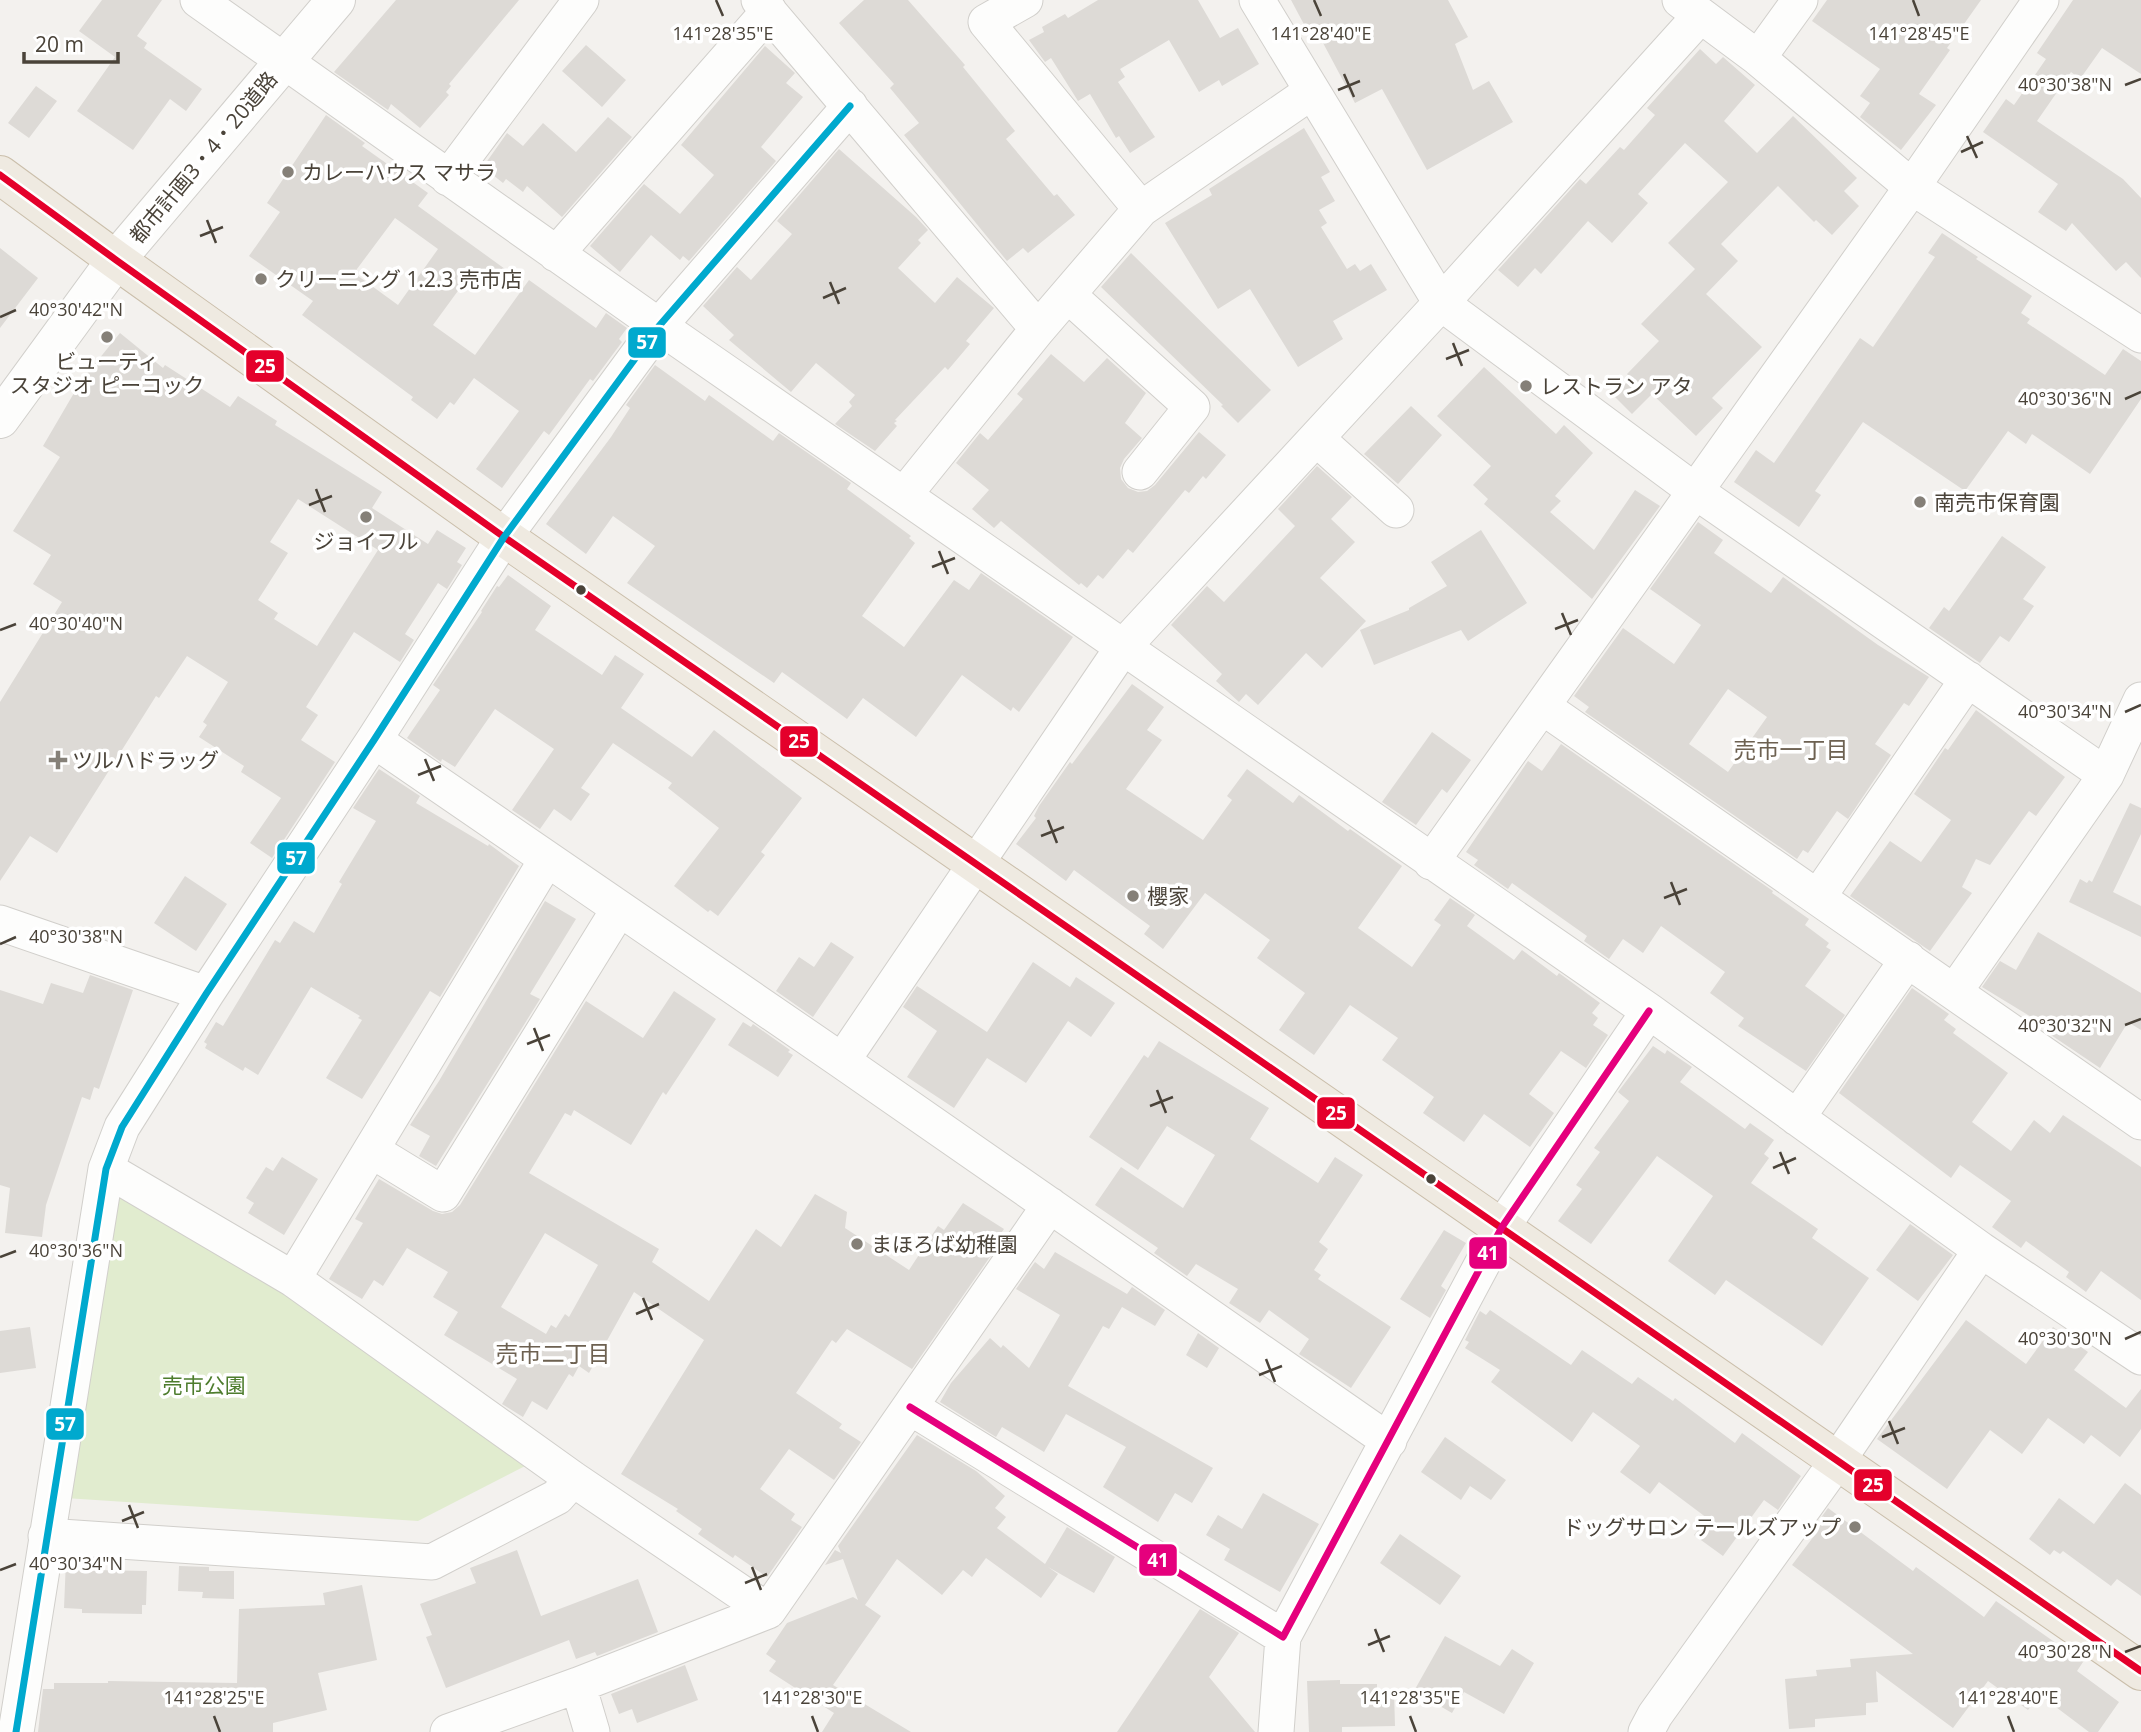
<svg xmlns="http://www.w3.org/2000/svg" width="2141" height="1732" font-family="'Open Sans','Noto Sans JP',sans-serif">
<rect width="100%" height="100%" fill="#f3f1ee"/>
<!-- green -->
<path fill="#e1eccf" d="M120,1190l75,41 336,232 -113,58 -353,-23z"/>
<!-- building -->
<path fill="#dddad6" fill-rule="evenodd" d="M102,0h60l-25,36 10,7 -3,5 58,41 -16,22 -16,-12 -37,51 -56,-39 38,-54 -36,-26z
M396,0h123l-70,84 2,2 -5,6 3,3 -29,33 -29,-24 -3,6 -54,-38z
M864,0h44l57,65 -2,2 52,64 -9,8 48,57 3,-2 18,21 -47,38 -5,-5 -16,13 -103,-126 15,-12 -29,-35 4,-4 -55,-61z
M1098,0h100l22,38 18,-10 21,36 -37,22 -3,-6 -20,12 -30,-52 -49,29 5,8 -7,5 37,55 -25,16 -11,-17 -3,2 -26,-44 -12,7 -27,-43 -6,4 -16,-22 15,-8 -2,-5 23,-13 3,4z
M1291,0h157l20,37 -13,7 18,46 16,-9 24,41 -86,48 -45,-81 -27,14 -41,-77 -7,4z
M1827,0h154l-34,48 3,2 -31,44 17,11 -35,45 -41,-33 10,-14 -10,-7 20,-27 -68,-48z
M2073,0h68v74l-39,-26 -22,31 -9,-7 -34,49 86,58 18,19v80l-15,-16 -10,9 -44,-48 -6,8 -28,-19 20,-28 -75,-52 23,-33 8,6 32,-46 -9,-6z
M586,45l40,35 -24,27 -40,-36z
M765,46l30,27 -9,10 17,14 -42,50 15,14 -87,100 -6,-5 -3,4 -29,-25 -31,37 -30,-26 54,-62 36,30 34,-39 -33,-30z
M1700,49l16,15 7,-7 32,28 -31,36 33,32 36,-37 64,62 -13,13 15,15 -27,29 -16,-15 -2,2 -36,-36 -57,58 17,17 -32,33 56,53 -50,51 11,10 -27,28 -44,-42 -20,20 -18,-18 17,-18 -4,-4 32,-33 -18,-17 54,-55 -27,-26 60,-61 -43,-39 -47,51 10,9 -36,40 -24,-22 -47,53 -6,-6 -17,19 -20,-17 82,-91 6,5 34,-37 4,3 31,-35 -8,-7z
M36,86l21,15 -28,37 -21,-15z
M326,115l39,28 -3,3 66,47 -10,13 87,63 -14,19 -20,-15 -38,52 42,30 54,-75 67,48 10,-15 21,15 -8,11 3,3 -29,39 -3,-2 -41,56 -5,-4 -42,57 -26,-19 43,-58 -45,-33 -20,27 -4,-3 -13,17 -26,-19 2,-3 -111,-82 11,-14 -64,-45 31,-44 -13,-9zM395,218l43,31 -40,56 -44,-32z
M608,117l24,20 -70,80 -35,-31 -4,6 -17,-13 -3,4 -20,-16 24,-34 16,13 20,-23 33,29z
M1304,128l26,44 -9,5 14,24 -16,9 8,13 -6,4 26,42 8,-5 5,7 11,-7 16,26 -54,31 10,18 -45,28 -48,-78 -32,20 -53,-86 47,-28 -3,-6z
M839,149l77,68 12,13 -10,10 3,3 -23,25 37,35 22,-26 37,31 -28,33 4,3 -22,26 -3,-3 -50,53 2,1 -3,2 3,3 -22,25 -40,-27 17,-18 -3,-4 6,-7 -39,-32 -25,29 -62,-52 5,-5 -31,-29 34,-39 14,13 41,-46 -15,-13z
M1942,233l36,24 -2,2 56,37 -11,17 9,6 -3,4 78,52 18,-26 18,12v38l-51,75 -58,-40 -6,10 -18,-13 -43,60 -102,-69 -48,69 6,4 -22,32 -65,-45 22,-32 18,13 86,-125 13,9 62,-90 -7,-4z
M0,248l38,30 -38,50z
M1131,253l140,137 -33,33 -17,-17 2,-1 -122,-118z
M120,333l43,35 2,-3 65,42 8,-11 39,25 -2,4 107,67 -10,16 56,36 9,-14 29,18 -9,14 5,3 -15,24 -9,-6 -33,51 9,6 -14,22 -46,-30 -48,75 12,8 -17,25 34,22 -63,96 -22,-15 31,-45 -40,-26 3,-6 -45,-29 8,-12 -4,-3 25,-40 -41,-26 -28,42 -3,-2 -99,157 -27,-17 -30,45v-179l62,-100 -29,-18 18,-29 -38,-24 47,-74 -17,-11 38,-65zM298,499l80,51 -61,96 -43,-27 4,-6 -20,-13 30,-47 -18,-11z
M1051,354l33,28 23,-24 39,35 -21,30 17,15 -18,21 -4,9 1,11 7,9 10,4 9,-1 8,-6 44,-53 27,23 -20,24 -3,-3 -14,17 -4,-3 -52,63 -5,-4 -25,30 -5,-4 -11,13 -6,-5 -2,2 -78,-64 -7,7 -22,-19 17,-19 -33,-27 24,-30 8,7 35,-41 -6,-5z
M655,365l50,36 4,-6 64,46 6,-8 72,50 -4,6 64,47 -2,2 6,5 -53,73 42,31 50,-67 15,10 12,-17 92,64 -54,75 -6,-5 -2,4 -49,-36 -46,62 -53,-39 -16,21 -65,-47 -8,11 -147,-100 28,-37 -42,-30 -27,38 -40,-30 65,-87 19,-29 -4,-3z
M1484,367l72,67 8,-9 29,28 -38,43 6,5 -11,11 44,38 41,-60 25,16 -68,93 -108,-95 4,-5 -15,-14 18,-19 -54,-50z
M1411,406l31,29 -44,49 -34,-30z
M1317,466l35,31 -21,22 24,23 -35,36 46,43 -44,47 -16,-15 -48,52 -12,-11 -7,8 -23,-21 6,-7 -51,-49 36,-39 17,16 71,-76 -17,-17z
M1698,522l25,18 -9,13 57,40 12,-16 95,68 51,32 -20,29 -5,-3 -29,41 16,11 -43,64 -11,-8 -29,42 -5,-3 -6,9 -212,-147 4,-5 -15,-11 49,-68 51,36 27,-39 -51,-36zM1728,689l39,28 -39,55 -39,-28z
M1481,530l46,73 -59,38 -7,-11 -87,35 -14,-35 49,-20v-2l38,-22 -16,-24z
M2002,536l44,31 -23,32 11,7 -25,36 -9,-6 -20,27 -51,-35 15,-21 5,4z
M508,575l43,31 -16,24 67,45 13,-20 29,19 -23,34 71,49 22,-27 88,68 -41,54 4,3 -47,61 -8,-6 -2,2 -34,-26 45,-58 -51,-40 4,-5 -59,-40 -32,45 9,6 -19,27 -17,-12 -14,20 -28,-19 42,-61 -59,-40 -40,58 -13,-8 -1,3 -34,-24 33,-48 -7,-5 49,-73 -1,-1 16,-25 2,1z
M1132,684l32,23 -17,23 15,10 -36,49 77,51 29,-40 -5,-4 20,-27 46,34 6,-8 49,36 2,-2 52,37 -44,62 54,39 29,-42 -7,-5 16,-22 25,17 -8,11 47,34 8,-10 35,26 2,-3 41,30 -8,10 6,5 -5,7 15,10 -22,33 -25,-17 -32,43 25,19 -24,34 -46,-33 -20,28 -41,-29 11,-16 -52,-37 16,-22 -48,-33 -36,50 -35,-25 26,-37 -48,-35 13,-18 -65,-47 -42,56 -19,-15 6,-8 -76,-56 -8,11 -50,-37 20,-26 -2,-2 5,-10 31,-44 2,2z
M1976,710l89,67 -29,39 -7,-5 -39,54 -14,-6 -14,28 10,6 -42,58 -80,-55 40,-55 31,21 30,-42 -37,-26 31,-46 3,2z
M1432,732l39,28 -24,33 -5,-4 -26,36 -34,-23z
M1561,744l212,147 -1,2 37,26 -4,6 24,18 -3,4 5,3 -26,36 40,29 -39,56 -68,-45 6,-8 -34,-25 15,-21 -64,-46 -18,27 -20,-14 -14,20 -25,-18 3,-5 -75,-53 -4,6 -34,-24 4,-5 -12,-8 62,-91 14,10z
M379,769l41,27 -4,7 72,43 1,-2 30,22 -79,131 -10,-6 -68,108 -36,-21 36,-58 -4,-2 2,-2 -49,-29 -53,88 -13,-8 -2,4 -38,-23 2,-4 -3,-2 12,-20 7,4 52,-86 5,3 14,-22 20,12 28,-49 -3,-2 37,-61 -23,-13z
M2130,803l11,5v26l-28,58 28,14v31l-72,-35 11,-23 7,4 2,-3 3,2z
M185,876l42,28 -31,47 -42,-28z
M545,901l31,18 -46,75 10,5 -104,167 -17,-10 11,-20 -20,-11 29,-44z
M2038,932l103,61v37l-13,-8 -28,46 -52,-35 3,-4 -69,-42 18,-26 16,9z
M831,942l23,15 -41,60 -37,-26 23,-34 15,10z
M1033,962l37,25 6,-10 39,26 -24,34 -23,-16 -42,62 -39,-25 -33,50 -47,-31 30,-46 -34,-24 14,-21 70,46z
M90,975l43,15 -34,99 -5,-2 -4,13 -8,-3 -36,108 -4,32 -37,-4 5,-45 -10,-3v-195l43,14 8,-21 32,10z
M1912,988l37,26 -5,6 12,9 -3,4 55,40 -36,49 39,29 23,-31 16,13 13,-18 78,52v133l-40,-29 -15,21 -20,-15 3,-5 -43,-31 -5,7 -29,-21 19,-26 -51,-36 -9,13 -112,-85z
M674,991l42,28 -50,76 -3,-3 -32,53 -57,-35 -3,6 -6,-3 -36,60 130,76 -7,13 57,39 47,-72 25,18 34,-53 32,18 -2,16 64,42 29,-44 6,4 19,-27 41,26 -7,10 4,2 -89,128 -65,-40 -11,14 -4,-3 -36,53 46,31 -3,4 22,14 -27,38 -45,-31 -29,40 35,25 -4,6 11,7 -35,50 -32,-22 -2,3 -35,-24 4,-5 -26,-18 2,-2 -57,-35 83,-134 -70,-48 -45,81 -10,-7 -6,11 -4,-3 -22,36 -15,-9 -9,16 -21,-13 15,-25 -73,-44 14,-23 -25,-15 15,-25 -41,-24 -24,38 -9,-6 -12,19 -33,-20 34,-56 -8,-4 24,-40 54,32 9,3 10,-2 8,-7 126,-204 57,37zM545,1233l53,32 -29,52 -4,-3 -9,14 -5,-3 -5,9 -45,-27z
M743,1022l8,5 2,-3 37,26 -2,2 5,3 -15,22 -50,-32z
M1159,1041l110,67 -19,31 68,44 17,-26 28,18 -44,67 9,7 -14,21 7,5 -3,4 73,48 -40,61 -52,-34 10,-15 -40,-29 -9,13 -31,-20 9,-14 -42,-25 -9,12 -33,-23 4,-5 -63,-43 26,-38 62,41 32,-53 -48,-29 -29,44 -49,-33 55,-82 4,3z
M1653,1046l12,8 2,-4 25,17 -12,15 65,47 5,-6 24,17 -10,14 5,4 -18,25 67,46 -6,9 57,40 -47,68 -96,-66 -11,15 -47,-34 45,-65 -56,-40 -66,88 -33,-23 24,-32 -6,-4 24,-33 -6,-4 35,-47 -11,-9z
M282,1157l36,22 -34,56 -36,-22 6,-10 -8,-5 20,-31 7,4z
M1910,1224l43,31 -35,46 -42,-31z
M1444,1230l22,13 -25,43 5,4 -16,28 -30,-19z
M1055,1252l72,42 5,-7 33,23 -10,16 -33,-19 -13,22 -6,-3 -35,60 145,82 -21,35 -17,-10 -17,29 -55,-35 23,-40 -60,-33 -22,38 -42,-25 -6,10 -56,-35 11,-19 39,-45 11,10 2,-3 26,23 31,-53 -44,-26 19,-27 9,7z
M1490,1310l81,55 11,-15 50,34 6,-7 35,24 2,-3 60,45 7,-10 59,43 -23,34 -14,-10 -41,56 -29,-21 13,-17 -48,-36 -9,12 -30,-22 20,-26 -47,-34 -21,30 -81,-60 9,-12 -35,-22 4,-6 -4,-2 15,-29 6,4z
M1966,1320l60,44 27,-37 35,25 -14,18 52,38 15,-19v40l-21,28 -29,-22 -7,9 -36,-26 -26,36 -32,-24 -43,59 -70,-50z
M30,1327l6,41 -36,5v-42z
M1198,1333l21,15 -12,20 -21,-13z
M917,1435l59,36 29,25 -10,12 11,9 -9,11 48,36 22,-37 48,30 -21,36 -46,-26 10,7 -17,24 -55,-40 -14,19 -9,-7 -21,25 -45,-36 -32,46 16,11 -48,69 78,47h-89l12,-19 -65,-42 7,-10 -10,-7 21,-31 66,-26 5,3 -15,-41 -18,6 10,-15 6,3 -3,-7z
M1445,1437l61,43 -15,20 -21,-14 -9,14 -40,-28z
M2125,1483l16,12v101l-24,-17 -6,7 -48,-35 -3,3 -6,-4 -4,5 -21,-16 30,-41 35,26z
M1263,1493l56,31 -39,68 -56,-32 6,-11 -24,-14 12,-20 24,14z
M1828,1508l85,63 3,-4 68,50 12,-16 87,61 -6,9 42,31 -21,30h-9l-49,-37 -12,15 -40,-29 -35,47 -77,-57 2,31 -12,1v12l-51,4v8l-26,2 -4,-50 32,-3 -1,-6 35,-3 -1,-8 63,-5 -121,-89 22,-29 -4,-3z
M1400,1534l61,42 -21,29 -60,-42z
M517,1550l24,66 97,-37 20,53 -61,24 -2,-4 -19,7 -7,-19 -123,48 -20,-51 6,-2 -12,-31 56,-21 -6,-15z
M66,1560h31v10l50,1 -1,34h-4v9l-60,-1v-4l-18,-1z
M179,1566l30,1v4h25v28l-32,-1 1,-6 -25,-1z
M362,1585l15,75 -59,13 9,37 -54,13v9h-235l5,-43h11v-6h54v-2l129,2 2,-74 86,-4 -2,-12z
M1200,1609l39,24 -30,44 46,55h-138z
M1445,1636l55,30 12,-17 22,14 -30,51 -40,-22 -12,21 -38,-22z
M685,1665l13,35 -61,23 -5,-14 -13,5 -8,-20z
M1340,1680v4h37v8h17l1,34 -53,1v5h-33l-2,-51z"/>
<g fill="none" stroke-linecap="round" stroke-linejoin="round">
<defs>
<path id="minor" d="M198,0l461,326 990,685 332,239 160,107
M759,0l279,329
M1025,0l-39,22 155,187
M1257,0l184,303 254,188 411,284
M1680,0l78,58 154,129 229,148
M1758,58l42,-58
M448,178l133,-178
M556,254l213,-243
M1068,295l124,112 -52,65
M1317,439l79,71
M904,495l134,-166 103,-120 170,-117
M1543,707l598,415
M374,740l468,321 547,380
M1431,862l481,-675 129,-187
M1818,897l150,-218
M0,923l206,71
M1955,991l151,-216 35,-75
M842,1061l281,-414 318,-344 259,-287
M1797,1118l111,-159
M371,1150l72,44 176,-285
M106,1169l187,110 280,200 195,132
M293,1279l254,-420
M910,1407l373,230 219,-410 147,-216
M46,1536l386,26 125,-65 16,-18
M578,1685l14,47
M16,1732l90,-563 16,-42 84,-133 168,-254 130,-203 155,-211 191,-220
M448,1732l130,-47 190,-74 282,-406
M1276,1732l7,-95
M1646,1732l9,-17 183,-255 143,-210"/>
<path id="tertiary" d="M0,419l116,-159 220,-260"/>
<path id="trunk" d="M0,175l116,85 388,277 1637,1134"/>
</defs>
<!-- minor casing -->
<use href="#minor" stroke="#d1cfcb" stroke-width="37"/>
<!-- tertiary casing -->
<use href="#tertiary" stroke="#d1cfcb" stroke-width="40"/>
<!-- trunk casing -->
<use href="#trunk" stroke="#cabeaa" stroke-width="40"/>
<!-- minor -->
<use href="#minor" stroke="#fdfdfc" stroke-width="35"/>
<!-- tertiary -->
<use href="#tertiary" stroke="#fdfdfc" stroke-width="38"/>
<!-- trunk -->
<use href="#trunk" stroke="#efeae1" stroke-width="38"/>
<defs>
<path id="bus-1" d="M0,175l116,85 388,277 1637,1134"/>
<path id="bus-2" d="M910,1407l373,230 219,-410 147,-216"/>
<path id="bus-3" d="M16,1732l90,-563 16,-42 84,-133 168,-254 130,-203 155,-211 191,-220"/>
</defs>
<!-- bus-1 casing -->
<use href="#bus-1" stroke="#fff" stroke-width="12"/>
<!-- bus-2 casing -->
<use href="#bus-2" stroke="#fff" stroke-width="12"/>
<!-- bus-3 casing -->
<use href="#bus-3" stroke="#fff" stroke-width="12"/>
<!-- bus-1 -->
<use href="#bus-1" stroke="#e4002b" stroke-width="7"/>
<!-- bus-2 -->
<use href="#bus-2" stroke="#e5007d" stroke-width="7"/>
<!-- bus-3 -->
<use href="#bus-3" stroke="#00a9ce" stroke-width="7"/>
</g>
<!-- ticks -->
<path fill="none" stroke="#4a4339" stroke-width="2.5" d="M716,0l7,16M1314,0l7,16M1913,0l6,16M1344,74l10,23M2125,85l16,-6M1338,90l22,-9M1967,136l10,22M1961,152l22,-10M207,220l9,23M200,236l23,-9M830,282l9,22M823,298l23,-10M0,317l16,-7M1453,343l9,23M1446,359l23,-9M2125,399l16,-7M316,489l9,23M309,505l23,-9M939,551l9,23M932,567l23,-9M1562,613l9,22M1555,629l23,-9M0,630l16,-6M2125,712l16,-7M425,759l9,22M418,775l23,-9M1048,820l9,23M1041,836l23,-9M1671,882l9,23M1664,898l23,-9M0,944l16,-7M2125,1025l16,-6M534,1028l9,23M527,1044l23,-9M1157,1090l9,23M1150,1106l23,-9M1780,1152l9,22M1773,1168l23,-10M0,1257l16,-6M643,1298l9,22M636,1314l23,-10M2125,1339l16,-7M1266,1359l9,23M1259,1375l23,-9M1889,1421l9,23M1882,1437l23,-9M129,1505l9,23M122,1521l22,-9M752,1567l9,23M0,1570l16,-6M745,1583l22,-9M1375,1629l9,23M1368,1645l22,-9M2125,1652l16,-6M214,1716l6,16M812,1716l6,16M1410,1716l6,16M2008,1716l6,16"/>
<!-- markers -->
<g fill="#858078" stroke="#fff" stroke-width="2.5">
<circle cx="288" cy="172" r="7"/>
<circle cx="261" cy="279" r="7"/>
<circle cx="107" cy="337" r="7"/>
<circle cx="1526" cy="386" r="7"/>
<circle cx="1920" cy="502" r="7"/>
<circle cx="366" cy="517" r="7"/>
<path d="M54.5 749.5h7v7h7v7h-7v7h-7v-7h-7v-7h7z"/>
<circle cx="1133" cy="896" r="7"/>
<circle cx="857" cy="1244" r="7"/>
<circle cx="1855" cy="1527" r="7"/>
</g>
<g fill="#4a4339" stroke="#fff" stroke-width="2.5">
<circle cx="581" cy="590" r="6"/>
<circle cx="1431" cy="1179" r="6"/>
</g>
<g text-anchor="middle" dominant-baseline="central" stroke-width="7" stroke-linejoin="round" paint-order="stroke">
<!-- street labels -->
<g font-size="21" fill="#4a4339" stroke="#fff">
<text transform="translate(203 157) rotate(-50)">都市計画3・4・20道路</text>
</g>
<!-- poi labels -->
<g font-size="21" fill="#4a4339" stroke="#fff" text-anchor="start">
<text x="302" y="172">カレーハウス マサラ</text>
<text x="275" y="279">クリーニング 1.2.3 売市店</text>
<text x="107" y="361" text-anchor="middle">ビューティ<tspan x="107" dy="24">スタジオ ピーコック</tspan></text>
<text x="1540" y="386">レストラン アタ</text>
<text x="1934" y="502">南売市保育園</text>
<text x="366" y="541" text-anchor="middle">ジョイフル</text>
<text x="72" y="760">ツルハドラッグ</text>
<text x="1147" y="896">櫻家</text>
<text x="871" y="1244">まほろば幼稚園</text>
<text x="1841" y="1527" text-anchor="end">ドッグサロン テールズアップ</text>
</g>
<!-- park labels -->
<g font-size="21" fill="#4d7c2d" stroke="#fff">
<text x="204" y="1385">売市公園</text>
</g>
<!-- neighbourhood labels -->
<g font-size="23" fill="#6d6151" stroke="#fff">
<text x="1791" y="749">売市一丁目</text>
<text x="553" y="1353">売市二丁目</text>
</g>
</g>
<g font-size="18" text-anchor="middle" fill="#4a4339" stroke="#fff" stroke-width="7" stroke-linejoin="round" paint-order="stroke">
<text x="1919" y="40">141°28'45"E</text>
<text x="723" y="40">141°28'35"E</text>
<text x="1321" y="40">141°28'40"E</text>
<text x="2065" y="91">40°30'38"N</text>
<text x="76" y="316">40°30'42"N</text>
<text x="2065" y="405">40°30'36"N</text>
<text x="76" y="630">40°30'40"N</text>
<text x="2065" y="718">40°30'34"N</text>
<text x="76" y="943">40°30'38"N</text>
<text x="2065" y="1032">40°30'32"N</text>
<text x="76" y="1257">40°30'36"N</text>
<text x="2065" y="1345">40°30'30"N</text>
<text x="76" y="1570">40°30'34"N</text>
<text x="2065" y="1658">40°30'28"N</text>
<text x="214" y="1704">141°28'25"E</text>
<text x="812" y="1704">141°28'30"E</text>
<text x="1410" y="1704">141°28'35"E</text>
<text x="2008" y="1704">141°28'40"E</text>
</g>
<g stroke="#fff" stroke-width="2.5">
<rect x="627" y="326" width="40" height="33" rx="7" fill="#00a9ce"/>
<rect x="245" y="349" width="40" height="34" rx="7" fill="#e4002b"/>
<rect x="779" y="725" width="40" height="33" rx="7" fill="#e4002b"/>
<rect x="276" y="841" width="40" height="34" rx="7" fill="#00a9ce"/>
<rect x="1316" y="1096" width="40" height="34" rx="7" fill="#e4002b"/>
<rect x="1468" y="1236" width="40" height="34" rx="7" fill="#e5007d"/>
<rect x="45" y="1407" width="40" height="34" rx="7" fill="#00a9ce"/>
<rect x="1853" y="1468" width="40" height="34" rx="7" fill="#e4002b"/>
<rect x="1138" y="1543" width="40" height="34" rx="7" fill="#e5007d"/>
</g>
<g font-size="19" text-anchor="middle" font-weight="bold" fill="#fff">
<text x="647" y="349">57</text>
<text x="265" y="373">25</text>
<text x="799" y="748">25</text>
<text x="296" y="865">57</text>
<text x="1336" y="1120">25</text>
<text x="1488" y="1260">41</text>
<text x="65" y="1431">57</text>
<text x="1873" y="1492">25</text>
<text x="1158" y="1567">41</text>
</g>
<!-- scale -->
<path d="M24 52v10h94v-10" fill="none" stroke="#4a4339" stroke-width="3.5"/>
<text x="35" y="52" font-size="21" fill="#4a4339" stroke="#ffffff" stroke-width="5" paint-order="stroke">20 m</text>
</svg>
